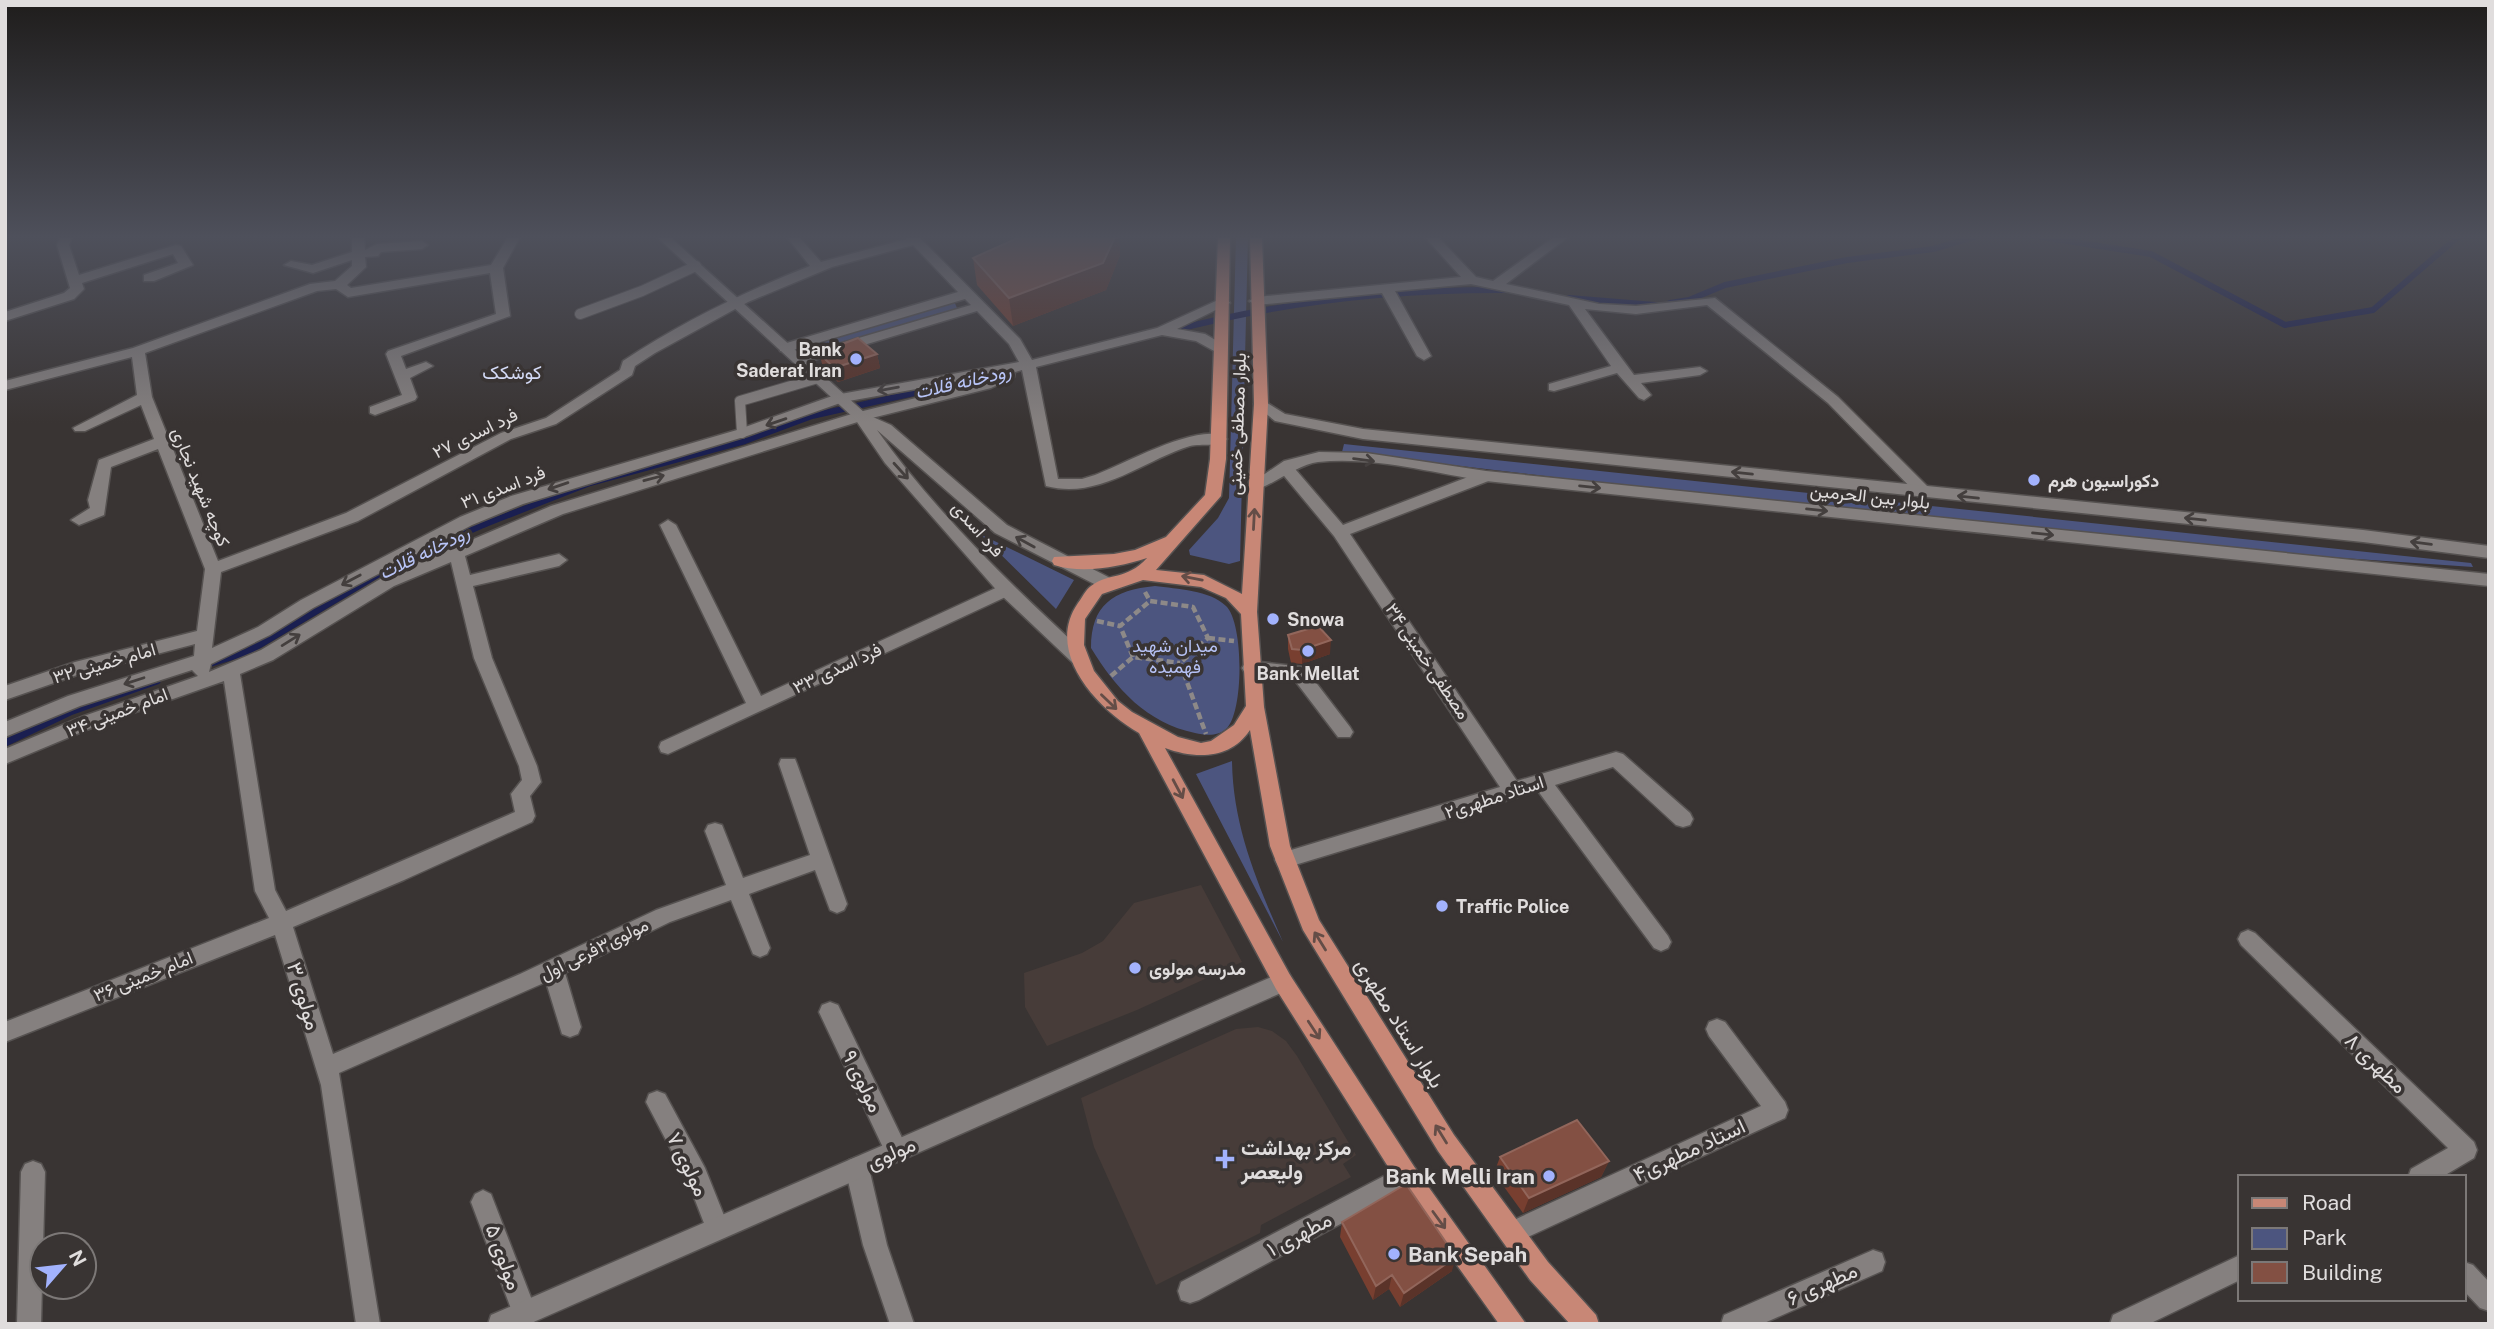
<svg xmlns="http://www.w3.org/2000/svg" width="2494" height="1329" font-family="'Public Sans',Vazirmatn,sans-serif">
<rect width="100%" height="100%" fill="#393433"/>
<!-- built -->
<path fill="#473c39" d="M1201,885l41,77 -105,48 -90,36 -22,-39 -1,-34 58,-20 21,-12 31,-38z
M1258,1027l14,4 14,10 11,15 59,99 -13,9 8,13 -90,48 -1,8 -104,52 -62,-138 -13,-49 155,-69z"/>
<!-- green -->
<path fill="#4c557f" d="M1236,237h12l-8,324 -11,3 -39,-9 -1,-5 29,-32 11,-20z
M954,301l3,7 -147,44 -3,-7z
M1344,444l1127,119 2,4 -160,-11 -592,-59 -379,-45z
M980,534l94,46 -18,29z
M1155,586c22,3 55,4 71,20 18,17 18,107 0,123 -9,8 -21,6 -31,4 -48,-10 -79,-44 -104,-85 0,-43 22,-58 64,-62z
M1232,761c1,66 25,121 51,181l-87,-168z"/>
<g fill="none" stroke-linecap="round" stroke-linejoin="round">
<!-- stream-far1 -->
<path stroke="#1a1f51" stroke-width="6" d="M2041,237l110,17 134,71 88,-15 85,-73
M1569,298l86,7
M1670,303l19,-3 36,-15 122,-25 86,-11 41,-12
M1171,331c109,-29 225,-42 338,-41
M483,525l107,-42 155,-42 67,-25 191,-43"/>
<!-- stream -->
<path stroke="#1a1f51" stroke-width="7" d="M402,561l84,-38
M205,665l42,-13 138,-82
M5,743l65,-31 87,-31"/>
<defs>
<path id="service" d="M580,314l62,-23 54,-25
M742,433l-2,-32 78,-23"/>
<path id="minor" d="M60,237h12l-3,8 10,30 97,-30 5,1 12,19 -39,16h-10v-6l34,-12 -5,-9 -91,29 2,6 -10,10 -69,22v-9l59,-19 6,-5 -13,-43z
M352,237h12l1,13 12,-6 45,-3 6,4 -6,4 -41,3 -3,4 -13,1 1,10 -19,18 4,3 140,-23 17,-28h12l-17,31 7,48 -109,40 5,13 20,-7 7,4 -23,12 7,19 -2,3 -40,15 -5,-2v-6l32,-12 -16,-41 2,-3 108,-37 -6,-41 -142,24 -12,-8 -19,2 -172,62 7,44 66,164 128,-48 155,-80 45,-15 74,-48 3,-9c59,-39 121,-69 187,-95l-23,-29h12l22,25 86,-23 -1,-2h13l101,102 12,21 125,-32 61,-28h10l2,3 -53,26 28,5 21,12v6h-10l-20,-11 -34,-6 -126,32 22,112h24l13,-4c25,-9 111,-57 132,-36 -9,9 -25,4 -37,7 -48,15 -91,54 -144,40l-24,-116 -7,2 -1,5 -23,11 -127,32 -301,94 -98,42 5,19 89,-21 8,6 -8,6 -86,20 19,72 45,108 4,16 -11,14 5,20 -3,6 -128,58 -111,47 40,127 187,-80 136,-64 70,-25 -21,-54 3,-6 7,-2 7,2 21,53 67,-23 -31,-91 2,-5h14l2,5 50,140 -3,6 -7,3 -7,-3 -15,-40 -66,24 21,54 -3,6 -7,3 -7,-3 -22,-54 -61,22 -105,51 16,54 -3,7 -8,3 -8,-3 -16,-52 -207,91 41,251h-24l-35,-239 -46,-150 -270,107v-20l264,-104 -14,-27 -31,-210 -128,45 -91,38v-15l79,-33 114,-40 -6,-6 -112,36 -75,31v-15l63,-26 126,-40 1,-12 -118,31 -72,25v-14l70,-24 122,-31 8,-62 -47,-120 -47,18 -7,48 -25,10 -8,-5 19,-12 -2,-8 11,-40 55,-21 -13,-34 -56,26h-10l-2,-3 64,-33 -5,-38 -127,33v-9l128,-33 177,-64 25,-3 17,-15v-6l-39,13 -29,-8 7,-4 21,4 40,-13zM913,245l45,47 -178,53v6h10l175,-52 6,6 -177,52 -2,3 7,4 5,-1 173,-52 32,33 10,18 -184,33 -98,35 -226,66 -51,21 -159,83 -43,27 -46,21 9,-76 137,-51 153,-82 45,-15 76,-49 3,-9 20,-13 93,-51 84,-35zM995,375l-14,7 -126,31 -304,93 -169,72 -121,72 -52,22 2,-8 59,-29 43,-27 159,-83 51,-21 224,-68 96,-34zM451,562l23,96 45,108 3,14 -11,14 4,18 -229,99 -11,-21 -35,-216 33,-14 121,-74z
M1425,237h13l38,40 17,4 61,-44h14l-62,47 93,20 37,2 79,-8 123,99 95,95 -2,4h-12l-91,-93 -121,-98 -71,9 -51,-5 49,66 66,-8 7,4 -7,4 -59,8 10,12 -7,5 -5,-2 -22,-25 -63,18 -5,-1v-6l62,-18 -42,-61 -98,-21 -76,7 36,65 -7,4 -7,-4 -35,-63 -126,12 -7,-4 7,-4 205,-20z
M1285,462l5,1 53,62 138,-53h10l3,4 -3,4 -141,54 167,247 99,-29 7,2 67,59 3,6 -3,6 -7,2 -7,-2 -63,-58 -58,18 113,151 3,6 -3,6 -7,3 -7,-3 -116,-157 -253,77 -7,-2 -3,-6 3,-6 222,-67 -166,-251 -54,-65 -3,-4z
M668,520l8,5 85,171 239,-110 6,-2 8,6 -2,4 -344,160 -7,-2 -2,-5 2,-5 85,-39 -86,-178z
M1251,661l53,6 46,60 3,5 -3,5h-12l-45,-59 -48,-5 -3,-5 3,-5z
M2248,930l7,3 219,209 3,8 -3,8 -32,19h-34l3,-8 37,-21 -207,-203 -3,-6 3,-6z
M830,1002l8,3 66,137 3,8 -3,8 -8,3 -8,-3 -69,-146 3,-7z
M1717,1019l8,3 60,80 3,8 -3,8 -266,123 -8,4 -8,-4 -4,-8 4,-8 258,-119 -52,-70 -3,-7 3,-7z
M657,1091l8,3 40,74 24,60 -4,8 -8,4 -8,-4 -21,-54 -42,-80 3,-8z
M857,1157l8,3 4,8 18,77 27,79h-24l-27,-79 -18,-77 4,-8z
M33,1161l8,3 4,8 -4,152h-24l4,-152 4,-8z
M1407,1164l8,4 4,8 -4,8 -216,116 -9,3 -9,-3 -3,-9 3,-9z
M483,1190l8,4 46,119 -3,9h-18l-45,-120 4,-8z
M1873,1250l9,3 3,9 -3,9 -120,53h-41l3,-9z
M2240,1255v25l-91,44h-39l3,-9z
M2464,1262l9,3 16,17v29l-9,-3 -16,-17z"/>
<path id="tertiary" d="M1283,972l7,3 3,7 -3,7 -761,335h-41l3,-9z"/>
<path id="secondary" d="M657,237h13l196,177 25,11 116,100 107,55 2,4 -2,4h-12l-107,-55 -118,-103c58,82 135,156 208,223l3,5 -3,5h-12l-73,-69 -115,-131 -30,-44z
M1261,399l24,15 78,15 1000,101 126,16v12l-126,-16 -1000,-103 -88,-18 -21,-17z
M1319,452l47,1 120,18 1003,103v12l-1003,-105c-54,-8 -113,-25 -168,-19 -21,2 -56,31 -68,28l-3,-4 37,-25z"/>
<path id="primary" d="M1218,237h12l-4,222 -5,37 -65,74 48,5 38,19 12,-190 -4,-167h12l6,167 -11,208 7,95 26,139 29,74 135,215 94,127 48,53 3,9h-29l-40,-44 -92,-129 -135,-221 -33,-84 -20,-116c-20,30 -55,29 -85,18l125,227 125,193 111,156h-27l-100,-140 -123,-195 -137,-256c-42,-24 -95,-81 -61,-130 4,-5 8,-14 13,-17 18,-14 35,-5 56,-28 -28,9 -64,16 -93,7l-2,-4 2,-4 60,-3 21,-4 31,-13 39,-42 5,-36zM1143,580l58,7 25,11 15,16 5,92 -12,19 -23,16 -10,2 -23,-6 -46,-25 -14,-11 -24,-30 -10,-26 1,-26 17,-25z"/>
</defs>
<!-- service casing -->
<use href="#service" stroke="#565251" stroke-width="12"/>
<!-- minor casing -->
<use href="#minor" stroke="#565251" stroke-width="3"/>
<!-- tertiary casing -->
<use href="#tertiary" stroke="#565251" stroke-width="3"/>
<!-- secondary casing -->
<use href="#secondary" stroke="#565251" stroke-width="3"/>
<!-- primary casing -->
<use href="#primary" stroke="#565251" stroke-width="3"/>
<!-- path -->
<path stroke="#8d8988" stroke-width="4.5" stroke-dasharray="7 3.5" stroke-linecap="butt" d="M1145,592l5,9 43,6 15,31 -28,25 26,71
M1097,621l23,5
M1208,638l26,3
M1133,657l-13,-31 30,-25
M1111,676l22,-19 47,6"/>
<!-- service -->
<use href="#service" stroke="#85807f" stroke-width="10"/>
<!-- minor -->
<use href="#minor" fill="#85807f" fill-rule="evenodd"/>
<!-- tertiary -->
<use href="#tertiary" fill="#85807f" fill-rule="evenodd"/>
<!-- secondary -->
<use href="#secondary" fill="#85807f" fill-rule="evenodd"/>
<!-- primary -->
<use href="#primary" fill="#c88776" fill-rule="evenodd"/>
</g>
<!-- wall -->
<path fill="#783f30" d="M1020,237h99l1,18 -14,35 -93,36 -36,-41 -4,-27z
M819,353l58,1 3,14 -42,14 -15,-15z
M1288,635l42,19 -28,10 -11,-1 -3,-14z
M1500,1157l109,4 -8,16 -78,36 -29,-40z
M1342,1222l110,49 -52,36 -11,-18 -16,11 -33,-63z"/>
<!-- shaded-wall -->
<path fill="#5a3329" d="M1115,237h4l1,18 -14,35 -93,36 -4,-28z
M877,354l3,14 -42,14 -4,-14z
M1331,640l-1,14 -28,10v-14z
M1609,1161l-8,16 -78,36 6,-15z
M1456,1257l-4,14 -52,36 4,-14z
M1392,1275l-3,14 -16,11 3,-14z"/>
<!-- building -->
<path fill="#835043" stroke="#92665b" stroke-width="2" d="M1020,237h95l-12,26 -94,35 -36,-40z
M858,338l19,16 -43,14 -15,-15z
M1318,626l13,14 -29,10 -10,-1 -4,-14z
M1577,1120l32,41 -80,37 -29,-41z
M1406,1184l50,73 -52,36 -12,-18 -16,11 -34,-64z"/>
<!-- one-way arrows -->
<defs><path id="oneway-shaft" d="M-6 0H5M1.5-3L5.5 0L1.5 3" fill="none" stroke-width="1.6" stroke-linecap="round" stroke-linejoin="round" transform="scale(1.75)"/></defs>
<g stroke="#443f3e">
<use href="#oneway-shaft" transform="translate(888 389) rotate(170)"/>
<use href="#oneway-shaft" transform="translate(776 422) rotate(161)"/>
<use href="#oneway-shaft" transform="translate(1364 460) rotate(7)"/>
<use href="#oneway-shaft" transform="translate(901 471) rotate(48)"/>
<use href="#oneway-shaft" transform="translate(1742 473) rotate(-174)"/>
<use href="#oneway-shaft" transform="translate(654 478) rotate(-15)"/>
<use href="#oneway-shaft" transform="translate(558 486) rotate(161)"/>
<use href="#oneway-shaft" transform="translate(1590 487) rotate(6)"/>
<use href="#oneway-shaft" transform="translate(1968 497) rotate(-174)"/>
<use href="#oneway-shaft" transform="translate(1817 510) rotate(6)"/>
<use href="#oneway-shaft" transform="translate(2195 519) rotate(-174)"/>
<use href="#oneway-shaft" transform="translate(2043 534) rotate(6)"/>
<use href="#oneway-shaft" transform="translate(1025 542) rotate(-151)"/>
<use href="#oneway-shaft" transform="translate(2421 543) rotate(-173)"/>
<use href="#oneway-shaft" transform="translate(351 580) rotate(152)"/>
<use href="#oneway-shaft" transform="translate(291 640) rotate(-32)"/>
<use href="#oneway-shaft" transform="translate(134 681) rotate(162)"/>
</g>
<g stroke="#644d47">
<use href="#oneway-shaft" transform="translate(1254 519) rotate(-87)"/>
<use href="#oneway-shaft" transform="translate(1192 578) rotate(-169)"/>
<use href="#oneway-shaft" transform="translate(1109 702) rotate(44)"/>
<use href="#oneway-shaft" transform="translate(1178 789) rotate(62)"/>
<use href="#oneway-shaft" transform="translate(1320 941) rotate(-122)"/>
<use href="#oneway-shaft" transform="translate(1314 1030) rotate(57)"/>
<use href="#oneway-shaft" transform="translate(1441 1134) rotate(-122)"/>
<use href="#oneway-shaft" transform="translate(1439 1220) rotate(54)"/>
</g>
<!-- sky -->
<linearGradient id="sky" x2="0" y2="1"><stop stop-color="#1f1d1c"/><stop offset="0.56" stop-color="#4e505b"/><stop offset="1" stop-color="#4e505b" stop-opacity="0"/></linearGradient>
<rect width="2494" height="423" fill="url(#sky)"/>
<!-- markers -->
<g fill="#a2b2fd" stroke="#393433" stroke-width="2.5">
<circle cx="856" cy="359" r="7"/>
<circle cx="2034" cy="480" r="7"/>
<circle cx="1273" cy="619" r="7"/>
<circle cx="1308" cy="651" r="7"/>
<circle cx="1442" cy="906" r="7"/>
<circle cx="1135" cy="968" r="7"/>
<path d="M1221.5 1148.5h7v7h7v7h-7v7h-7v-7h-7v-7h7z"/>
<circle cx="1549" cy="1176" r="7"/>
<circle cx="1394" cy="1254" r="7"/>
</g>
<g text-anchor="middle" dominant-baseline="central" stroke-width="7" stroke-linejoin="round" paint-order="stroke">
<!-- poi labels -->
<g font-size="18" font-weight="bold" fill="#e0dddd" stroke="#393433" text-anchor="start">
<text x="842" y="349" text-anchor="end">Bank<tspan x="842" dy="21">Saderat Iran</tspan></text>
<text x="2048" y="480">دکوراسیون هرم</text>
<text x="1287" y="619">Snowa</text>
<text x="1308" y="673" text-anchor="middle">Bank Mellat</text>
<text x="1456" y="906">Traffic Police</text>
<text x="1149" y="968">مدرسه مولوی</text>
</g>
<!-- street labels -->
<g font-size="18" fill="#e0dddd" stroke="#393433">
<text transform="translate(1237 424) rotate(-88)">بلوار مصطفی خمینی</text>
<text transform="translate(475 433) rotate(-26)">فرد اسدی ۲۷</text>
<text transform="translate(201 487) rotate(68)">کوچه شهید ‌نجاری</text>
<text transform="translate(503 487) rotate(-21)">فرد اسدی ۳۱</text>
<text transform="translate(1870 496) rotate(6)">بلوار بین الحرمین</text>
<text transform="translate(978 529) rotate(48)">فرد اسدی</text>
<text transform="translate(1428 661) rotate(56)">مصطفی خمینی ۳۴</text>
<text transform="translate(104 663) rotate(-16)">امام خمینی ۳۲</text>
<text transform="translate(837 668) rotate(-25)">فرد اسدی ۳۳</text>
<text transform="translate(117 712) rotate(-21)">امام خمینی ۳۴</text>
<text transform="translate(1494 797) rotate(-18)">استاد مطهری۲</text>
<text transform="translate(594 949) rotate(-26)">مولوی۳فرعی اول</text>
<text transform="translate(143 976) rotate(-22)">امام خمینی ۳۶</text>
</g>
<!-- park labels -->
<g font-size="18" fill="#b6c2f5" stroke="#393433">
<text x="1175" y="645">میدان شهید<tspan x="1175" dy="21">فهمیده</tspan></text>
</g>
<!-- neighbourhood labels -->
<g font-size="19" fill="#d4dbf7" stroke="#393433">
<text x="512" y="372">کوشکک</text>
</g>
<!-- water labels -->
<g font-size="19" font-style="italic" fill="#b8c4f7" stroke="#393433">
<text transform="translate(963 381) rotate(-13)">رودخانه قلات</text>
<text transform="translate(424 552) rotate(-26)">رودخانه قلات</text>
</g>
<!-- near-street labels -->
<g font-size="21" fill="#e0dddd" stroke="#393433">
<text transform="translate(304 996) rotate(73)">مولوی ۳</text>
<text transform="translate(1400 1023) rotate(58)">بلوار استاد مطهری</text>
<text transform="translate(2376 1063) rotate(44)">مطهری ۸</text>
<text transform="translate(863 1081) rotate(64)">مولوی ۹</text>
<text transform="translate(1689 1150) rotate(-25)">استاد مطهری۴</text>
<text transform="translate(891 1153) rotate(-24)">مولوی</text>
<text transform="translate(688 1164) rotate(64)">مولوی ۷</text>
<text transform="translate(1299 1234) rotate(-28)">مطهری ۱</text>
<text transform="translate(504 1257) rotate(70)">مولوی ۵</text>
<text transform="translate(1822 1284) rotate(-24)">مطهری ۶</text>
</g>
<!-- near-poi labels -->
<g font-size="21" font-weight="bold" fill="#e0dddd" stroke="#393433" text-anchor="start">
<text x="1241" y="1147">مرکز بهداشت<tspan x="1241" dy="24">ولیعصر</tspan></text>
<text x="1535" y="1176" text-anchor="end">Bank Melli Iran</text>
<text x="1408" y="1254">Bank Sepah</text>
</g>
</g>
<!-- border -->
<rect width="2494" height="1329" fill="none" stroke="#e0dddd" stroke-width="14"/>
<!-- legend -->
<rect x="2238" y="1175" width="228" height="126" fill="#393433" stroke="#7c7877" stroke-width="2"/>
<rect x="2252" y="1198" width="35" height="10" fill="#c88776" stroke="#7c7877" stroke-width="2"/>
<text x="2302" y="1210" font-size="21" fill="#e0dddd">Road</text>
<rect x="2252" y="1228" width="35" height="21" fill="#4c557f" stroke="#7c7877" stroke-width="2"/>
<text x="2302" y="1245" font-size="21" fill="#e0dddd">Park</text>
<rect x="2252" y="1262" width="35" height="21" fill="#835043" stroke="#7c7877" stroke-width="2"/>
<text x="2302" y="1280" font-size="21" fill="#e0dddd">Building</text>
<!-- north arrow -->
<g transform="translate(63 1266) rotate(62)"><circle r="33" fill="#393433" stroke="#7c7877" stroke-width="2"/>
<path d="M0-5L12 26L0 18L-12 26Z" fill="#a2b2fd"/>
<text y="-10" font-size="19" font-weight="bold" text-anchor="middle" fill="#e0dddd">N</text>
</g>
</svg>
